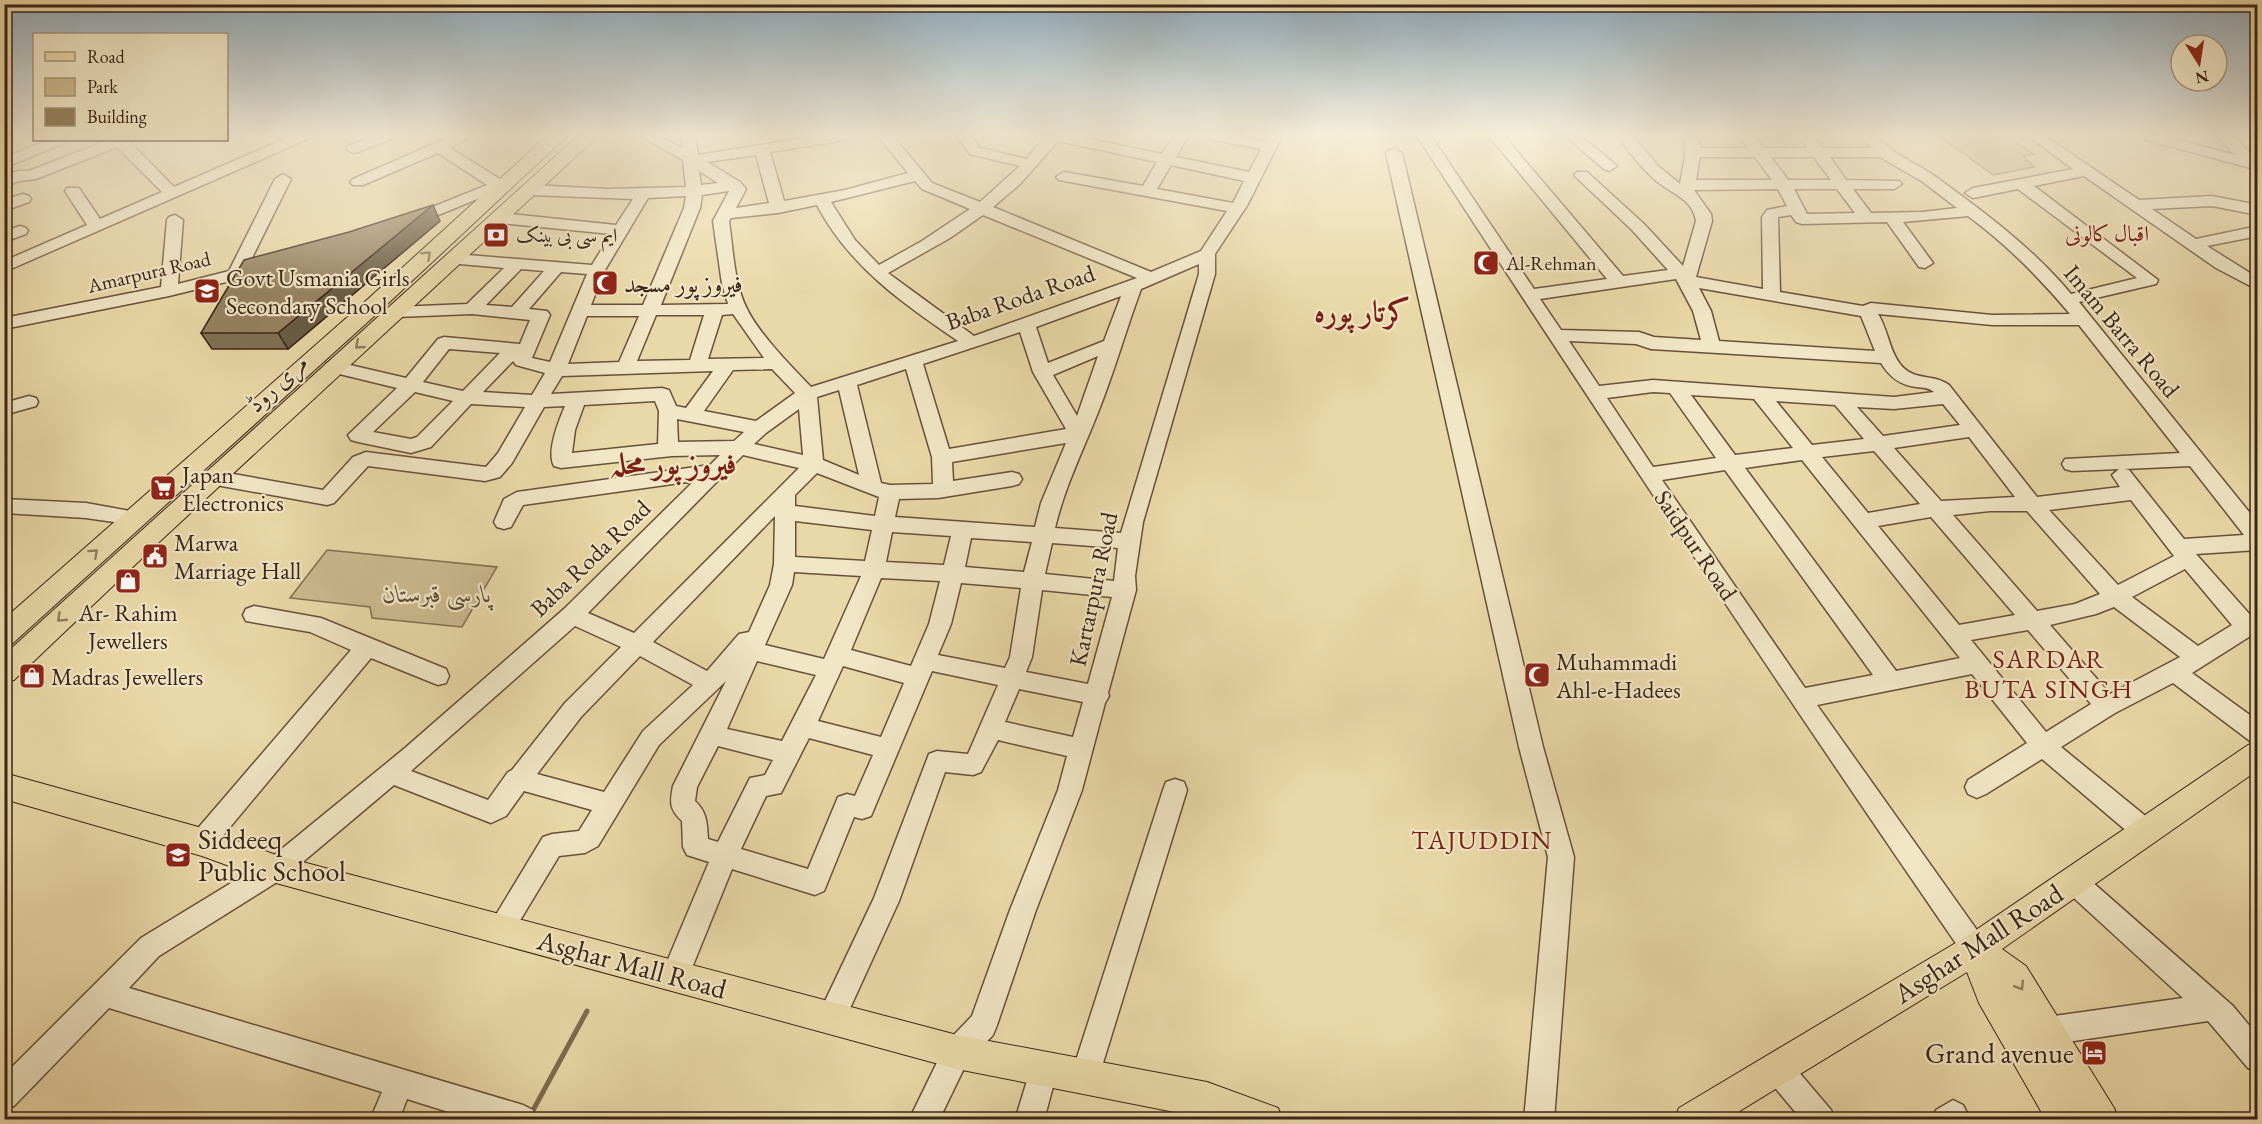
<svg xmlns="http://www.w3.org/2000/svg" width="2262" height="1124" font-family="'EB Garamond',Amiri,serif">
<rect width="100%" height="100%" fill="#ead9a8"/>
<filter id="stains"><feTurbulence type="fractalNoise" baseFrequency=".00333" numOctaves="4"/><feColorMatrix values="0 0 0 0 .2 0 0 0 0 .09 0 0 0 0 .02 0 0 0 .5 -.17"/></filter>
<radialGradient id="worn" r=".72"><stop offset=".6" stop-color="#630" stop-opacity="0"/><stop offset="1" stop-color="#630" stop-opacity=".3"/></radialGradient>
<!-- green -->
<path fill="#ccba8f" stroke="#846f53" stroke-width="1.5" d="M1939,136h83l-11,3 23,15 -11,2 11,11 -41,8z
M327,550l170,17 -35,60 -90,-9 -2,-11 -80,-9z"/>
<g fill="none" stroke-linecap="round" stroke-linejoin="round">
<!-- stream -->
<path stroke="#806b51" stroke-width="5" d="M531,1114l56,-103"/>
<defs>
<path id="minor" d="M291,136h19l-2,3 -304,133v-11l83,-36 -22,-34 2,-3h12l21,31 62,-27 -45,-45 -81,32 -16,2 -16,5v-10l14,-5h11l80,-31h19l46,47z
M373,136h20l-2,3 -33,13 -5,1 -7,-4 2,-3z
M452,136h20l-22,12 50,31 9,1 3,3 -3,3 -100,41 -8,-5 2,-3 84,-34 -49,-32 -75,32h-10l-3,-3 3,-3z
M640,136h18l24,12 -1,-12h14l3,19 120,-19h35l-7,4 -76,12 14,49 61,-11 63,-17 -30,-37h15l39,47 48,19 40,-36 -50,-12 -14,-18h15l9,12 46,11 21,-23h28l87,18 12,-18h14l-12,21 73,15 12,-23 -47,-9 -7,-4h32l26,5 3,-5h14l-34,68 -33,50v20l-72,248 -8,54 1,14 -28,103 1,3 -4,7 -23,87 -46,120 -39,115 -4,10 -26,27 -28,58h-30l38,-78 25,-26 38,-106 48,-120 9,-34 -69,-16 -17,32 -8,3 -28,-3 -46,129 -58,127 -10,4 -10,-4 -4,-10 57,-120 55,-144 8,-3 31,3 30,-69 -66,-14 -61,145 -9,3 -8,-2 -30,74 -9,4 -83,-26 -47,116 -10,4 -10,-4 -4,-9 48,-114 -22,-7 -4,-8 -1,-26c-13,-12 -12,-19 -9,-35l53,-105 -67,64 -61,101 -13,7 -26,3 -49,81 -9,3 -9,-3 -4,-9 55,-91 9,-3 27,-3 13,-21 -68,-19 -18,25 -15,7 -97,-38 -109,92 -126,79 -30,32 394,117 10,5 4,10h-63l-67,-21 -8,21h-29l12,-28 -273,-84 -95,98 -10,4v-35l137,-137 126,-77 138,-113 159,-139 130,-128 -171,24 -12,22 -7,2 -7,-2 -3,-5 10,-23 13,-7 193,-27 10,-10 -48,1 -111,12 -7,-2c-8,-14 5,-46 11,-60l-21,1 -32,56 -12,14 -15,4 -117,-15 -34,37 -7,2 -111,-20 -7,-2 -3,-5 3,-5 7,-2 107,19 30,-33 13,-5 120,15 12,-14 27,-46 -54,-3 -40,43 -20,6 -53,-11 -7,-2 -3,-5 49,-47 -70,-17 -3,-4 3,-4 6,-2 73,17 32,-39 6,-2 76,7 10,-24 -58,-6 -75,3 -6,-1 -3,-4 3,-4 6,-1 70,-3 37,-36 -55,-5 -2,-4 8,-5 137,11 19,-31 -110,-11 -8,-5 8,-5 115,12 17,-26 -102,-4 -8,-5 8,-5 77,4 78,-2 -3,-27zM1058,141l99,21 -14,24 -79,-14 -8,5 3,3 168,31 -26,40 -50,21 -158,-65 27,-23zM756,155l13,48 -33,5 10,-19 -6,-7 -33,-20zM1171,165l73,16 -11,22 -76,-14zM699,171l19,12 -17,2zM915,181l7,8 48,20 -48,32 -43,24 -24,-25 -24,-38zM729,191l-16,30 9,63 6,20 -67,1 39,-97 2,-13zM686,196l-2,12 -41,97h-52l14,-35 43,-72zM817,205c32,61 85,98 141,136l-147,46c-20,-21 -53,-54 -65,-80 -12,-25 -13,-58 -17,-86l2,-3 47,-5zM983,215l154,63 -163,58 -86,-63 62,-35zM1199,264v10l-78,259 -66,-5c11,-47 34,-89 50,-134 13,-35 23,-70 36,-105zM521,269l23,2 -32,36 -26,-2zM561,272l26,2 -37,88 -18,-4 18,-43 -3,-4 -18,-2zM1121,296l-17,45 -56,22 -12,-36zM733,314l31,44 -56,1 14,-44zM656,315h48l-14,45 -53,1zM587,316h52l-20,46 -51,2zM1020,332l13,40 33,57 -117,20 -26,-85zM449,349l51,4 -37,38 -40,-9zM1098,356l-21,60 -24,-41zM513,361l3,4 29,8 -13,22 -49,-3zM772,369l23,24 -39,28 -52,-10 29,-41zM906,369l26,88 1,27 -43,1 -9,-2 -24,-98zM713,371l-27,37 -10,-2 -7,-16 -7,-2 -111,6 11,-18zM839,390l20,85 -36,-15 -6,-63zM415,392l38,9 -36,36 -6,2 -38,-7zM655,401l4,10 -1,33 -86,9 3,-23 9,-25zM799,409l4,46 -49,-11 12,-11zM677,419l67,13 -10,9 -56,1zM1066,443l-25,60 -6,24 -140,-10 4,-18 39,-1 74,-12 7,-2 3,-5 -3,-5 -7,-2 -59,9 -1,-19zM743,455l56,13 -165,165 -46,-20zM817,473l62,24 -4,19 -80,-10v-11zM775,516l-1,48 -4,21 -21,47 -10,2 -32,37 -54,-29zM795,521l77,9 -7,31 -70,-4zM892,532l59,4 -7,29 -58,-3zM971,538l61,4 -8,30 -59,-5zM1052,543l66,5 -4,33 -69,-7zM794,572l67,4 -37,83 -59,-14 27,-60zM881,578l59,3 -11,43 -18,42 -60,-16zM961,583l60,5 -11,69 -5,11 -67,-13 13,-31zM1042,590l70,7 -24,87 -62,-12 6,-15zM575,626l46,21 -56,56 -53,67 -4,2 -20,28 -77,-29zM640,656l53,29 -50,46 -39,61 -67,-18 44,-57zM757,661l59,14 -34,66 -55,-12zM843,666l61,17 -23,54 -63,-16zM1019,689l64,13 -10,35 -68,-15zM809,738l64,17 -18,41 -8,-2 -9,3 -30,72 -67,-20 25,-53 15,-3zM718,746l55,14 -8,15 -15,3 -32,64 -10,-3c-1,-16 -1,-27 -13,-38l2,-14z
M1417,136h14l103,153 73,-10 -118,-143h15l119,140 45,-6 -36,-40 -55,-52 -3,-3 3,-3h10l57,52 39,42 13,-45c-3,-23 -27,-28 -42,-42 -13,-12 -26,-28 -36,-43h15l25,30 22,18 5,-27 -1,-21h14l2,12h48l-8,-12h15l9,12h43l-8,-12h15l9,12h48l-10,-12h15c18,20 39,26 60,41 48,35 97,71 135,117l66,-16 -119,-89 -45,9 -8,-5 8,-5 100,-19 -45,-33h17l94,64 73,-4 46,9v10l-46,-9 -60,3 44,30 62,-13v10l-51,10 51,32v12l-42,-22 -132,-92 -50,10 124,94 -2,4 -77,18 179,221v27l-62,4 56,63 6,-1v18l-6,1 -60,38 66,48v23l-8,-3 -77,-58 -58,30 -54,34 93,76 3,8 -3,8 -9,3 -9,-3 -94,-80 -56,35 -9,4 -9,-4 -3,-7 3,-7 59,-37 -55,-69 -155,31 167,235 4,9 -4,9 -9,4 -9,-4c-187,-271 -369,-546 -549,-822zM1700,157h55l17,23h-76zM1771,157h43l17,23h-43zM1830,157h50l43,25 34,26 -35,4 -51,1 -18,-24h41l8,-5 -3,-3 -53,-1zM1778,189l9,17 -20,4 -5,7 1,72 -67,-12 16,-56 -1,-7 -17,-24zM1794,189h43l18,24 -48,1zM1791,215l5,7 6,2 85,-2 32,45 6,1 8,-5 -30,-41 65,-6c38,28 71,61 102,98l-78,1 -121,-12 -8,3 -83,-14 -2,-75zM1676,279l17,32 8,29 -47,-3 -15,-5 -78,-2 -21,-31zM1699,288l162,28 14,35 -156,-10 -8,-30zM1878,314l114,11h87l101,128 -115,6 -3,5 3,5 7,2 47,-2 -7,6 8,12 -83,10 -88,-112c-12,-9 -24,-6 -36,-11 -23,-9 -23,-42 -35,-60zM1569,341l67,3 15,5 230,14c8,13 18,22 35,24 7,1 12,0 18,5l-40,5 -241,-17 -54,6zM1653,392l17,1 46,65 -63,9 -46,-69zM1691,395l63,4 39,49 -58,7zM1776,401l59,4 29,34 -52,6zM1943,404l17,21 -77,11 -26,-29 37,2zM1969,437l46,60 -74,4 -47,-53zM1874,451l46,53 -52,9 -46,-56zM1802,460l158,198 -64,13 -151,-203zM2190,466l54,69 -60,4 -55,-69 -4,-1zM1725,470l148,205 -68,13 -143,-208zM2131,500l43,56 -56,29 -69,-75zM1990,511h37l73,83 -25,10 -38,7 -84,-96zM1931,517l84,98 -56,10 -81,-99zM2185,569l47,56 -34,21 -66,-49zM2114,607l66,50 -70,37 -60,-69 46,-11zM2028,630l63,74 -45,28 -75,-92z
M1565,136h16l36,30 -8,5 -5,-2z
M2141,136h24l70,19 -18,-19h16l24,24 1,10 -115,-31z
M48,140h18l-2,3 -60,25v-10z
M1394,148l8,5 141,594 31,110 -20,263h-30l24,-263 -29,-110 -133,-594z
M283,174l8,5 -43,87 17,-4 8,5 -2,4 -102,25 -165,33v-11l157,-31 6,-67 2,-3 6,-2 8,5 -5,64 51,-13 46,-92z
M23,194l6,2 2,3 -2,3 -25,9v-11z
M20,226l6,2 2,3 -2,3 -22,8v-11z
M29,396l7,2 2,4 -2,4 -32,9v-12z
M4,499l82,4 55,10 3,5 -3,5 -7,2 -48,-7 -82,-5z
M254,606l67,12 125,51 3,7 -3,7 -8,2 -67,-27 -160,192 -9,3 -9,-3 -4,-8 4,-8 158,-184 -41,-18 -64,-11 -3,-6 3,-6z
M1175,779l9,3 3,8 -88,286 -4,10 -10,4 -10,-4 -4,-10 92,-286 3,-8z
M2073,869l9,4 151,133 25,30v36l-10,-4 -40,-47 -161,24 -10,-4 -4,-10 4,-10 10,-4 136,-19 -119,-109 -4,-8 4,-8z
M1776,1053l10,4 45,53 4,10h-33l-36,-43 -4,-10 4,-10z
M1044,1054l10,4 4,10 -14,52h-29l19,-62z
M1953,1100l10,5 5,10 -2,5h-34l4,-10z"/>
<path id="major" d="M547,136h20l-185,173 -369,334 -9,2v-26l364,-320z
M578,136h20l-440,407 -144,137 -10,3v-28z
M2258,742v28l-256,179 24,17 88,142 5,12h-73l-67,-117 -12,-31 -242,148h-51l5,-12 285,-170 284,-193z
M4,773l198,55 74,27 681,180 250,47 71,26 5,12h-68l-258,-51 -681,-186 -74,-27 -198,-57z"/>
</defs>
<!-- minor casing -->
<use href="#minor" stroke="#67513b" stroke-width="3"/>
<!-- major casing -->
<use href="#major" stroke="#3b2417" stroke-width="2"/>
<!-- minor -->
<use href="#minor" fill="#f1e6c6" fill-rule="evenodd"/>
<!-- major -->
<use href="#major" fill="#ead9a8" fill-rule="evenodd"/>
</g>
<!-- wall -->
<path fill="#817054" stroke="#3b2417" stroke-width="1.5" d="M440,221l-152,128h-76l-11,-16z"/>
<!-- shaded-wall -->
<path fill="#695b45" stroke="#3b2417" stroke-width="1.5" d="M433,205l7,16 -152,128 -10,-16z"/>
<!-- building -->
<path fill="#968262" stroke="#3b2417" stroke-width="1.5" d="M433,205l-155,128h-77l43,-73 105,-28z"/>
<!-- one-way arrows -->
<defs><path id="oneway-chevron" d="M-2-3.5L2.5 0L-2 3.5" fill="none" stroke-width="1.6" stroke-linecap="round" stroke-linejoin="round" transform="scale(1.5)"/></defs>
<g stroke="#927e60">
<use href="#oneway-chevron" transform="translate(427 255) rotate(-43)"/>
<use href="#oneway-chevron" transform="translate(359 345) rotate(139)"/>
<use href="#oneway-chevron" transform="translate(94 553) rotate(-42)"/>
<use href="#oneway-chevron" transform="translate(61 618) rotate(136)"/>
<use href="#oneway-chevron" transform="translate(2020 986) rotate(58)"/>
</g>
<!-- sky -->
<linearGradient id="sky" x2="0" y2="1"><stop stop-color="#91aabb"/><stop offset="0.46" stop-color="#f6eed8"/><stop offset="1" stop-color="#f6eed8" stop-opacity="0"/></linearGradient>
<rect width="2262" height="293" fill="url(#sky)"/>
<!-- icons -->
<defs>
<symbol id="bank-square" viewBox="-11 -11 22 22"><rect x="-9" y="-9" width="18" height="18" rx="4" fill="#8f2418" stroke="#f1e6c6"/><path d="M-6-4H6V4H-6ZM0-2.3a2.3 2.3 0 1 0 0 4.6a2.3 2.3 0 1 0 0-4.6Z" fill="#fff"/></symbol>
<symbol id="mosque-square" viewBox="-11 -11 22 22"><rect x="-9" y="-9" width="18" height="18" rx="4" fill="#8f2418" stroke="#f1e6c6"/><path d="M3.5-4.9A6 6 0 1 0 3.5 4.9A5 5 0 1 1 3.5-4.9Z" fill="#fff"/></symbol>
<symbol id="school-square" viewBox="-11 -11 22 22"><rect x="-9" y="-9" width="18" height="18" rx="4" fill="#8f2418" stroke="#f1e6c6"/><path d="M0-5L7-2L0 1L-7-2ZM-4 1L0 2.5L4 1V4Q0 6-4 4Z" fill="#fff"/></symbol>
<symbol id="supermarket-square" viewBox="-11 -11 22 22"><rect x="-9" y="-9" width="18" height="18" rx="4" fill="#8f2418" stroke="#f1e6c6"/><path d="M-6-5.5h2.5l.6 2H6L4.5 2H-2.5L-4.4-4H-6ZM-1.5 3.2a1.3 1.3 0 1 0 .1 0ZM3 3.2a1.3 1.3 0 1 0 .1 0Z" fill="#fff"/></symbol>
<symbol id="civic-square" viewBox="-11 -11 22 22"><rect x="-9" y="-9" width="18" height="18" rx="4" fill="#8f2418" stroke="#f1e6c6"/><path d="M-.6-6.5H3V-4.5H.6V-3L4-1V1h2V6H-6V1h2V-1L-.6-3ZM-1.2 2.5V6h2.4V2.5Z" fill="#fff"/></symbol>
<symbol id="shop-square" viewBox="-11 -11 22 22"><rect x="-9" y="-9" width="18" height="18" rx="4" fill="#8f2418" stroke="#f1e6c6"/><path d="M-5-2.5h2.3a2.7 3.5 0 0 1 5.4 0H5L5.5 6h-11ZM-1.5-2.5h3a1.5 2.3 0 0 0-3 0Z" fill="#fff"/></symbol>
<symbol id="hotel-square" viewBox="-11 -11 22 22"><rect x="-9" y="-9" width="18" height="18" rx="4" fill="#8f2418" stroke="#f1e6c6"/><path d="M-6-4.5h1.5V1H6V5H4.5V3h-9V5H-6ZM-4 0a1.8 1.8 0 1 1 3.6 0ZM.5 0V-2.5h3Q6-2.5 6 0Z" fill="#fff"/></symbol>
</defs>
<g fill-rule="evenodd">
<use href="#bank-square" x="481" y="220" width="30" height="30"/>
<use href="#mosque-square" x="1471" y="248" width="30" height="30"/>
<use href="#mosque-square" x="590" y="268" width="30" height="30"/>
<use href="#school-square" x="192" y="276" width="30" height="30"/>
<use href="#supermarket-square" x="148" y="473" width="30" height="30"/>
<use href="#civic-square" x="140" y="541" width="30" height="30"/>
<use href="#shop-square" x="113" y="566" width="30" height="30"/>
<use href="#mosque-square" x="1522" y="660" width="30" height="30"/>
<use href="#shop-square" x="17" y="661" width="30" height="30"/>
<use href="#school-square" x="163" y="840" width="30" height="30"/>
<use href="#hotel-square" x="2079" y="1038" width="30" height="30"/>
</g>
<g text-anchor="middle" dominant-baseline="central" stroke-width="4.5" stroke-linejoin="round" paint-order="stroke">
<!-- far-poi labels -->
<g font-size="20" fill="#3b2417" stroke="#f1e6c6" text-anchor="start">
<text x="516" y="235">ایم سی بی بینک</text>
<text x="1506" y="263">Al-Rehman</text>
</g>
<!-- far-street labels -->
<g font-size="20" fill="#3b2417" stroke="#f1e6c6">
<text transform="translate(149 272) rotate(-13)">Amarpura Road</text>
</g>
<!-- far-neighbourhood labels -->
<g font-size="22" fill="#7a1f14" stroke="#f1e6c6">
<text x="2107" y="233">اقبال کالونی</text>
</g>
<!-- poi labels -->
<g font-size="24" fill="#3b2417" stroke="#f1e6c6" text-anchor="start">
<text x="226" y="277">Govt Usmania Girls<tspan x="226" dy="28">Secondary School</tspan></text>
<text x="624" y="283">فیروز پور مسجد</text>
<text x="182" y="474">Japan<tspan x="182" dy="28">Electronics</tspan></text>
<text x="174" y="542">Marwa<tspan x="174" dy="28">Marriage Hall</tspan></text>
<text x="128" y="612" text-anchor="middle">Ar- Rahim<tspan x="128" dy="28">Jewellers</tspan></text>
<text x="1556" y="661">Muhammadi<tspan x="1556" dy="28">Ahl-e-Hadees</tspan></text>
<text x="51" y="676">Madras Jewellers</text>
</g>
<!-- street labels -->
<g font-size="24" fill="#3b2417" stroke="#f1e6c6">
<text transform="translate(1020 297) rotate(-19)">Baba Roda Road</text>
<text transform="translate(2122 331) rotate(50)">Imam Barra Road</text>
<text transform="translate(277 383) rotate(-43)">مری روڈ</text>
<text transform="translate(1696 545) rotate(56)">Saidpur Road</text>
<text transform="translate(590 558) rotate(-44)">Baba Roda Road</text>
<text transform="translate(1093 589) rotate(-78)">Kartarpura Road</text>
</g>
<!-- park labels -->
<g font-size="24" font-style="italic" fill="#5f4a35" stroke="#f1e6c6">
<text x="437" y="593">پارسی قبرستان</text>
</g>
<!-- neighbourhood labels -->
<g font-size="26" letter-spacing="1.5" fill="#7a1f14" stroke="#f1e6c6">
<text x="2049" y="659">SARDAR<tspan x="2049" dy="30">BUTA SINGH</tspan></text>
<text x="1482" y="840">TAJUDDIN</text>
</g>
<!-- near-poi labels -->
<g font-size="28" fill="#3b2417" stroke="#f1e6c6" text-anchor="start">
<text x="198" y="839">Siddeeq<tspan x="198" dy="32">Public School</tspan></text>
<text x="2074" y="1053" text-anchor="end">Grand avenue</text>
</g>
<!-- near-street labels -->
<g font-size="28" fill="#3b2417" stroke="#f1e6c6">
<text transform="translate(1978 943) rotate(-33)">Asghar Mall Road</text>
<text transform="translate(632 964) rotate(15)">Asghar Mall Road</text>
</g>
<!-- district labels -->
<g font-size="30" font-weight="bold" fill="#7a1f14" stroke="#f1e6c6">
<text x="1362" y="311">کرتار پورہ</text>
<text x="673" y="463">فیروز پور محلہ</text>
</g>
</g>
<!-- margin -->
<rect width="2262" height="1124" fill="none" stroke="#ead9a8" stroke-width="24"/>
<rect x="6" y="6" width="2250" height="1112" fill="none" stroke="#3b2417" stroke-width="3"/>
<rect x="12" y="12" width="2238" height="1100" fill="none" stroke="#3b2417" stroke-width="1.5"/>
<!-- legend -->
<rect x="33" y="33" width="195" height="108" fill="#f1e6c6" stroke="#a89880" stroke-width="1.5"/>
<rect x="45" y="52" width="30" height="9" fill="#ead9a8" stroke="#a89880" stroke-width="1.5"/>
<text x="87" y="63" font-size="18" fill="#3b2417">Road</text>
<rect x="45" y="78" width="30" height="18" fill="#ccba8f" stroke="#a89880" stroke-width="1.5"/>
<text x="87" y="93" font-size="18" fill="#3b2417">Park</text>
<rect x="45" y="108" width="30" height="18" fill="#968262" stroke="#a89880" stroke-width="1.5"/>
<text x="87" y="123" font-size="18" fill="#3b2417">Building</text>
<!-- north arrow -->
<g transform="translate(2199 63) rotate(168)"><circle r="28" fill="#f1e6c6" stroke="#a89880" stroke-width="1.5"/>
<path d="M0-4.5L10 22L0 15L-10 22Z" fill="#8f2418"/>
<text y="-9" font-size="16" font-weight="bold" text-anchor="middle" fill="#3b2417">N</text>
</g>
<rect width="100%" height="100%" filter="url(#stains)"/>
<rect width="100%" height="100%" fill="url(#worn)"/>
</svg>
